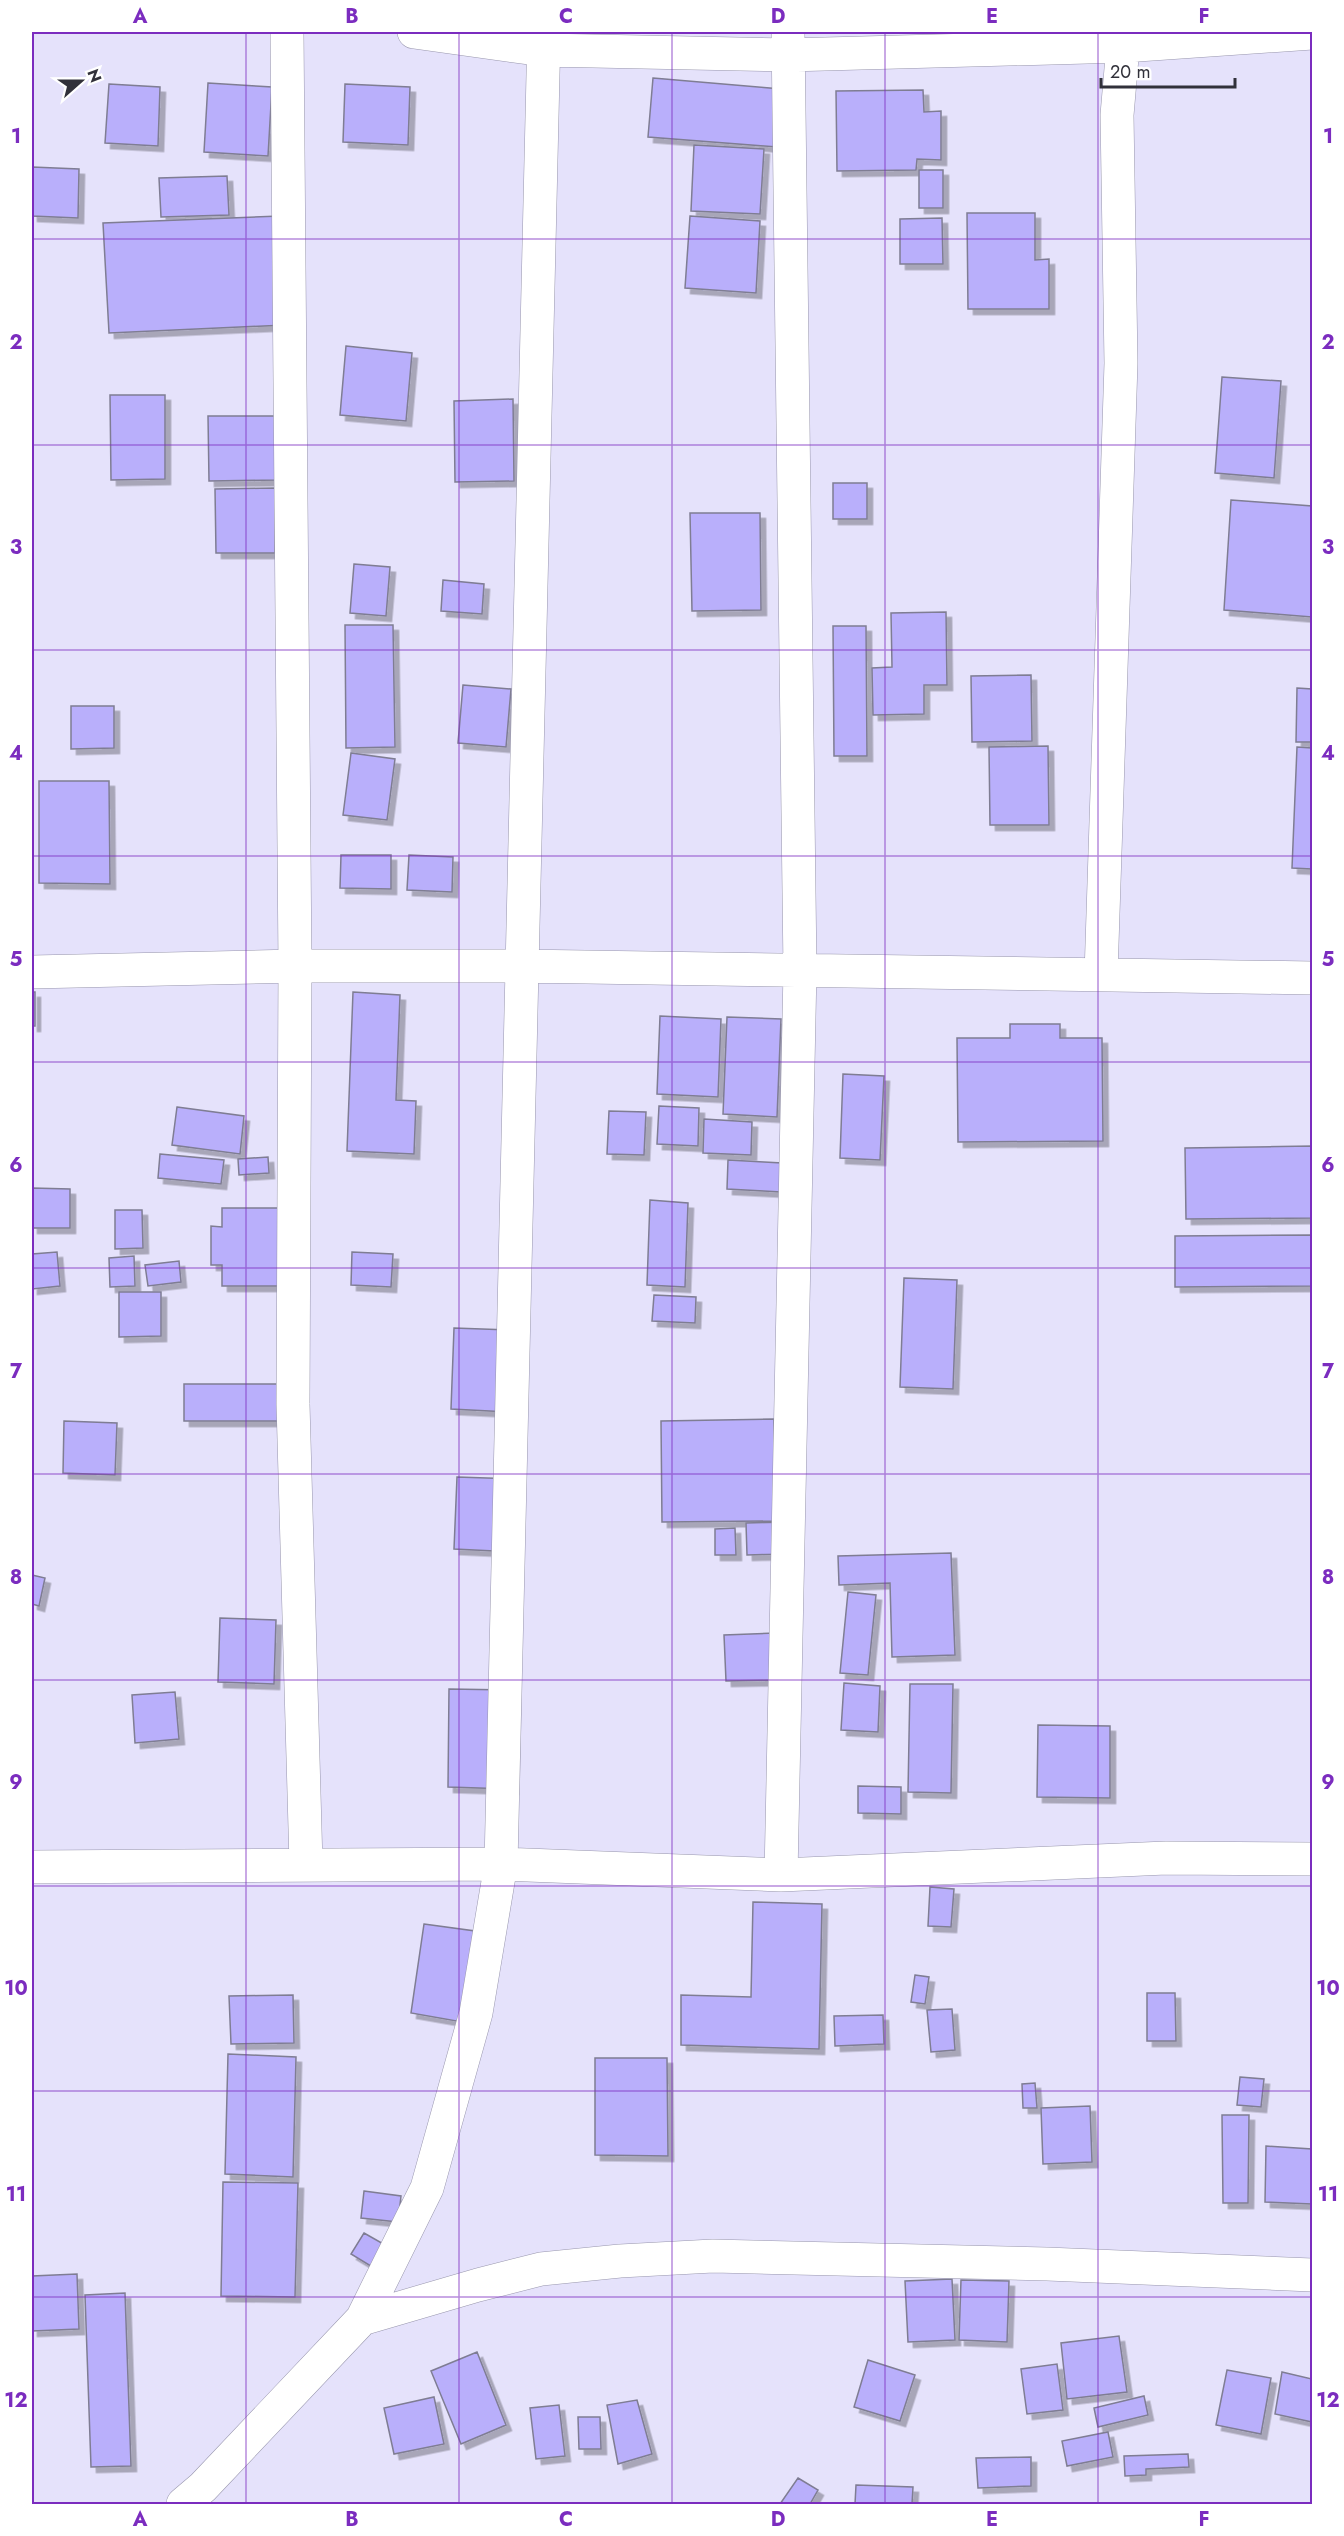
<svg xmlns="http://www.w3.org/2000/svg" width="1344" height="2536" font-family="Jost,sans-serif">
<defs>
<filter id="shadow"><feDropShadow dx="5.5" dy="5.5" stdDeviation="0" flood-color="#0004"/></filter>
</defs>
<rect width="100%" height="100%" fill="#e5e2fb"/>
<!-- building -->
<path fill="#b9affb" stroke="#7f7d93" stroke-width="1.5" filter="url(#shadow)" d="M653,78l128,11 -4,58 -129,-10z
M208,83l64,4 -4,69 -64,-4z
M109,84l51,3 -2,59 -53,-3z
M345,84l65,3 -2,58 -65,-3z
M923,90l1,22 17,-1v49l-24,-1 -1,11 -79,1 -1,-80z
M694,145l70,4 -4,65 -69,-3z
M32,167l47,2 -1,49 -46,-2z
M919,170h24v38h-24z
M227,176l2,39 -68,2 -2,-39z
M967,213h68v47l14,-1v50h-81z
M280,216l6,109 -177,8 -6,-110z
M690,216l70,5 -4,72 -71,-5z
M942,218l1,46h-43v-45z
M346,346l66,7 -6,68 -66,-6z
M1222,377l59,4 -7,97 -59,-5z
M110,395h55v84l-54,1z
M513,399l1,82 -59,1 -1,-81z
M208,416h69v64l-68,1z
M833,483h34v36h-34z
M275,488v65h-59l-1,-64z
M1231,500l81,6v111l-88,-7z
M690,513h70l1,97 -69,1z
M354,564l36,3 -4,49 -36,-3z
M443,580l41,4 -2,30 -41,-3z
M946,612l1,73h-23v29l-51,1 -1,-47 20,-1 -1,-54z
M345,625h48l2,122 -49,1z
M833,626h33l1,130h-33z
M1031,675l1,66 -60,1 -1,-66z
M463,685l48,4 -5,58 -48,-4z
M1297,688l15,1v53h-16z
M71,706h43v42l-43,1z
M1048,746l1,79h-59l-1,-78z
M1297,747l15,1v121l-20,-1z
M351,753l44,6 -8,61 -44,-5z
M39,781h70l1,103 -71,-1z
M341,855h50v34l-51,-1z
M409,855l44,2 -1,35 -45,-2z
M32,992h3v34h-3z
M353,992l47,3 -4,105 20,1 -2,53 -67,-3z
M660,1016l61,3 -3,78 -61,-3z
M727,1017l54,2 -4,98 -54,-3z
M1010,1024h50v14h42l1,103 -145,1 -1,-104h53z
M843,1074l41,2 -4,84 -40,-2z
M659,1106l40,2 -1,38 -41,-2z
M177,1107l67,9 -4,38 -68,-9z
M609,1111l37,1 -2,43 -37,-1z
M704,1119l48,3 -1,33 -48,-2z
M1312,1146v72l-126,1 -1,-71z
M160,1154l64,6 -3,24 -63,-6z
M268,1157l1,16 -30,2 -1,-16z
M728,1160l54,3 -1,29 -54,-3z
M32,1188l38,1v39h-38z
M650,1200l38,3 -3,84 -38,-2z
M222,1208h61v78h-61v-21h-11v-39l11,1z
M115,1210h27l1,38 -28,1z
M1312,1235v51l-137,1v-51z
M57,1252l3,34 -28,3v-35z
M352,1252l41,2 -2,33 -40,-2z
M134,1256l1,30 -25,1 -1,-29z
M179,1261l2,21 -33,4 -3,-21z
M904,1278l53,2 -4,109 -53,-2z
M119,1292h42v44l-42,1z
M654,1295l42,2 -1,26 -43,-2z
M454,1328l58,2 -3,82 -58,-3z
M184,1384h95v37h-95z
M774,1419l1,102 -113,1 -1,-101z
M64,1421l53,2 -2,52 -52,-2z
M457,1477l60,2 -3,73 -60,-3z
M791,1522l1,32 -45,1 -1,-32z
M735,1528l1,27h-21v-26z
M951,1553l4,102 -63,2 -2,-74 -51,2 -1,-29z
M32,1575l13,3 -6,28 -7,-2z
M848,1592l28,3 -8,80 -28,-2z
M220,1618l56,2 -2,64 -56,-2z
M775,1633l2,47 -51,1 -2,-46z
M844,1683l36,3 -2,46 -37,-2z
M910,1684h43l-2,109 -43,-1z
M449,1689l66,1 -2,99 -65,-2z
M175,1692l4,47 -44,4 -3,-48z
M1038,1725l72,1v72l-73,-1z
M858,1786l43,1v27l-43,-1z
M930,1887l24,2 -3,38 -23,-1z
M753,1902l69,2 -3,145 -138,-4v-50l70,2z
M424,1924l51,7 -13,91 -51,-9z
M915,1975l14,2 -4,27 -14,-2z
M1147,1993h28l1,48h-29z
M293,1995l1,48 -63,1 -2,-48z
M952,2009l3,41 -24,2 -4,-42z
M883,2015l1,29 -49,2 -1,-30z
M228,2054l68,3 -3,120 -68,-3z
M595,2058h72l1,98 -73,-1z
M1240,2077l24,2 -3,28 -24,-2z
M1035,2083l2,25h-14l-1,-24z
M1090,2106l2,56 -49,2 -2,-56z
M1222,2115h27l-1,88h-25z
M1266,2146l46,3v55l-47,-2z
M223,2182l75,1 -3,114 -74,-1z
M364,2191l37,5 -3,26 -37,-4z
M364,2233l23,13 -13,22 -23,-14z
M77,2274l2,55 -47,2v-55z
M952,2279l3,61 -47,2 -3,-61z
M961,2280l48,1 -2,61 -48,-2z
M125,2293l6,173 -40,1 -6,-172z
M1119,2336l8,56 -60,7 -6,-56z
M477,2352l29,73 -45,19 -30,-73z
M868,2360l47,15 -15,46 -46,-14z
M1057,2364l6,46 -36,4 -6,-45z
M1227,2370l44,8 -10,56 -45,-9z
M1282,2372l30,7v43l-37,-8z
M1144,2396l4,19 -50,12 -4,-19z
M434,2397l10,47 -50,10 -10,-46z
M637,2400l15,54 -34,10 -11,-59z
M559,2405l6,51 -29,3 -6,-51z
M578,2417h22l1,32h-22z
M1108,2432l5,25 -46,9 -5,-25z
M1188,2454l1,13 -43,2v6l-21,1 -1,-20z
M1031,2457v29l-53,2 -2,-30z
M798,2478l20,12 -8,14h-30z
M856,2485l57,2 -1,17h-57z"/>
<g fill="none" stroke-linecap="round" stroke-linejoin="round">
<defs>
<path id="minor" d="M287,32l8,934 -2,438 13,460
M414,32l130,18 244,5 335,-9 189,-13
M32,972l263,-6h226l791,12
M1101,975l20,-612 -4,-248 6,-69
M32,1867l469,-3 280,11 385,-17 146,1
M781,1875l19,-905 -12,-938
M362,2319l116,-34 63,-16 79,-8 93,-5 334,8 265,11
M183,2504l20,-17 159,-168 65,-131 49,-175 25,-149 43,-1832"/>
</defs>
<!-- minor casing -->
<use href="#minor" stroke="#9896ad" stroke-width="34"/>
<!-- minor -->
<use href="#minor" stroke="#fff" stroke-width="33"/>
</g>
<!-- grid -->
<path fill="none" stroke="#7b2cbf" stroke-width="1.5" stroke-opacity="0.55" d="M246,32v2472M459,32v2472M672,32v2472M885,32v2472M1098,32v2472M32,239h1280M32,445h1280M32,650h1280M32,856h1280M32,1062h1280M32,1268h1280M32,1474h1280M32,1680h1280M32,1886h1280M32,2091h1280M32,2297h1280"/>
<!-- border -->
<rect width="1344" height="2536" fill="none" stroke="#ffffff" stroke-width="66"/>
<!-- north arrow -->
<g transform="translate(81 81) rotate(69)" stroke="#ffffff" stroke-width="4.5" paint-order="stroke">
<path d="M0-4.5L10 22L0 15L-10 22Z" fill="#31313a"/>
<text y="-9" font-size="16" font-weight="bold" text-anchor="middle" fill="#31313a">N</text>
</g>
<!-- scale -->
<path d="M1101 78v9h134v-9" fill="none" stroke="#31313a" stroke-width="3"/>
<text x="1110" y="78" font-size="18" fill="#31313a" stroke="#ffffff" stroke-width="4.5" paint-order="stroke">20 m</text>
<rect x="33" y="33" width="1278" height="2470" fill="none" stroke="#7b2cbf" stroke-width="2"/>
<g font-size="20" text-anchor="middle" font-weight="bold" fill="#7b2cbf">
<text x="140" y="23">A</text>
<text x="352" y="23">B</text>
<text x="566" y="23">C</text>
<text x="778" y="23">D</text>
<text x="992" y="23">E</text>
<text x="1204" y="23">F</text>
<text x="16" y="143">1</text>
<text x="1328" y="143">1</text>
<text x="16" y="349">2</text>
<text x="1328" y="349">2</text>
<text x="16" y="554">3</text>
<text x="1328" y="554">3</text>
<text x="16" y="760">4</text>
<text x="1328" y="760">4</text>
<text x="16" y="966">5</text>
<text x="1328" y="966">5</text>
<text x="16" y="1172">6</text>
<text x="1328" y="1172">6</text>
<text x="16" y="1378">7</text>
<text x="1328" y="1378">7</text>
<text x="16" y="1584">8</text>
<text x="1328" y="1584">8</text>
<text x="16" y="1789">9</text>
<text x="1328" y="1789">9</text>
<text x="16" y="1995">10</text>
<text x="1328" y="1995">10</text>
<text x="16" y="2201">11</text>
<text x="1328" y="2201">11</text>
<text x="16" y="2407">12</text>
<text x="1328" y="2407">12</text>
<text x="140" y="2526">A</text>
<text x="352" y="2526">B</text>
<text x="566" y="2526">C</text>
<text x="778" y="2526">D</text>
<text x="992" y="2526">E</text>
<text x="1204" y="2526">F</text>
</g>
</svg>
